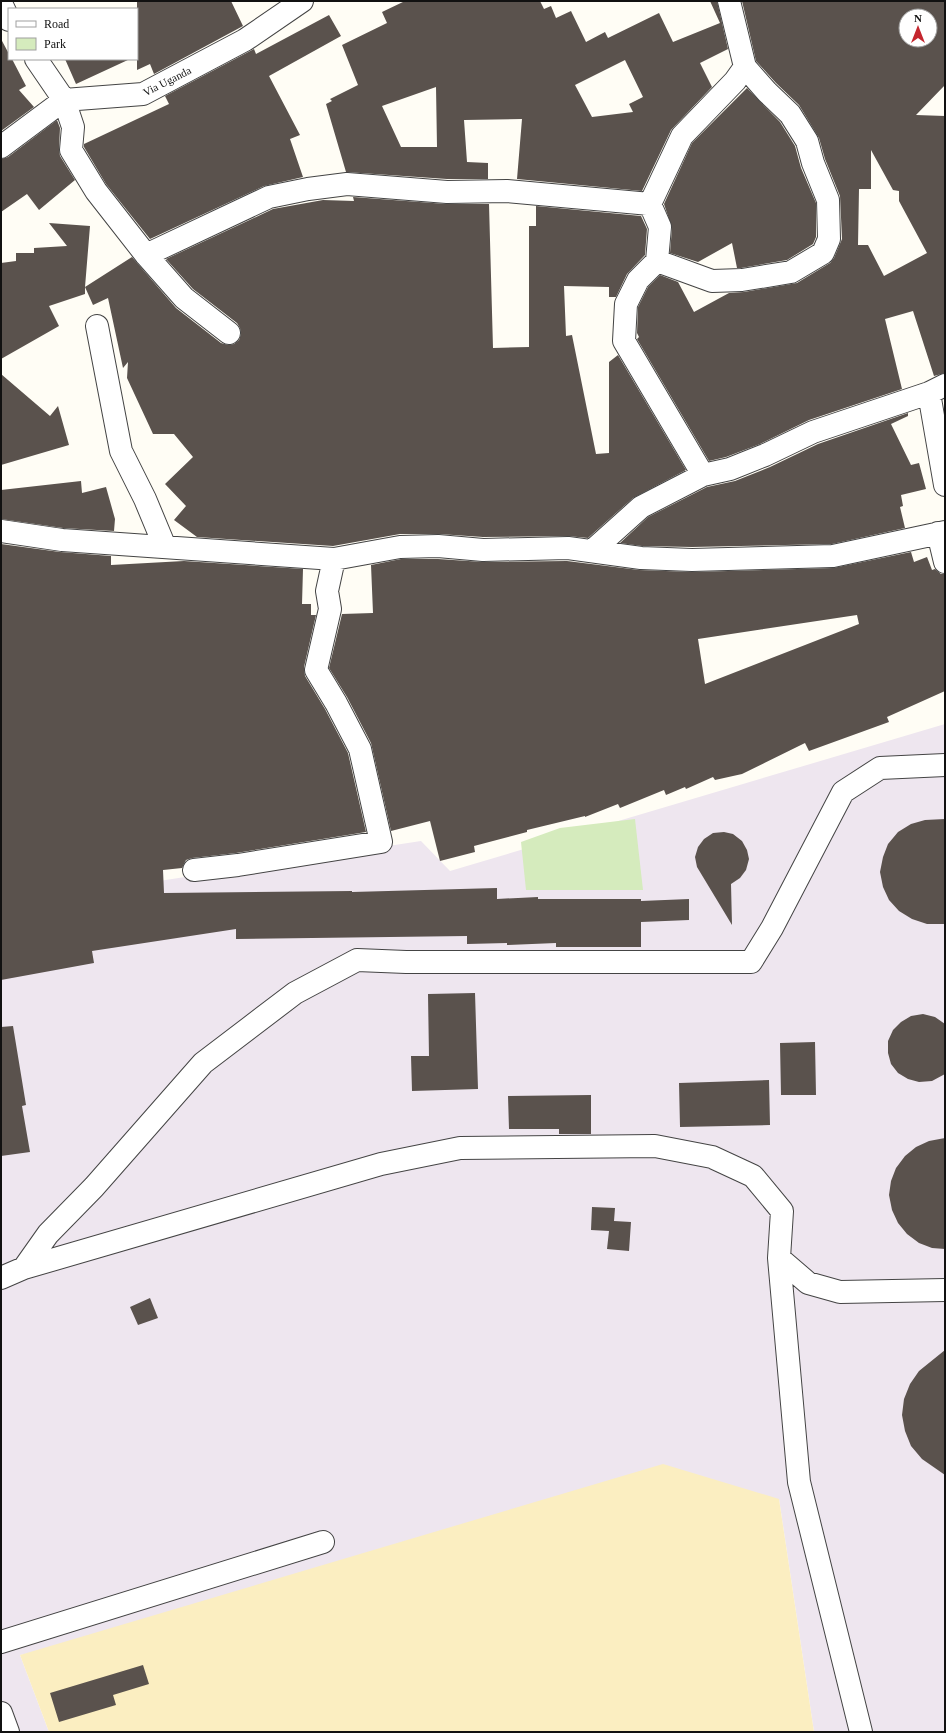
<svg xmlns="http://www.w3.org/2000/svg" width="946" height="1733" font-family="Georgia,serif">
<rect width="100%" height="100%" fill="#fffdf5"/>
<!-- industrial -->
<path fill="#eee6ef" d="M945,724v1008h-131l-35,-233 -759,156 29,77h-48v-827l420,-64 29,30z"/>
<!-- green -->
<path fill="#d5ebbd" d="M635,819l8,71h-117l-5,-48 39,-14z"/>
<!-- sand -->
<path fill="#fbeec1" d="M663,1464l116,35 35,233h-765l-29,-77z"/>
<!-- building -->
<path fill="#5a524d" fill-rule="evenodd" d="M137,1h94l12,25 -89,48 -4,-10 -13,6z
M405,1h135l4,8 7,-3 5,12 15,-7 15,31 19,-10 3,6 51,-25 14,29 47,-19 -10,-22h7l11,48 -28,14 12,24 -41,43 -29,61 -125,-12 5,-60 -58,1 3,42 21,1v16h-41l-101,-7 -20,-68 6,-3 -2,-2 28,-14 -16,-40 45,-22 -5,-11zM625,60l18,37 -14,7 4,8 -41,5 -17,-32zM436,87l1,60h-36l-19,-41z
M742,1h203v84l-29,30 29,1v257l-11,3 -21,-65 -28,8 17,70 -93,31 -49,24 -34,13 -17,4 -72,-122 2,-2 -2,-4 1,-26 10,-20 12,-12 18,7 16,30 35,-19 15,-1 53,-9 33,-20 4,-5 8,-19 -2,-43 -15,-37 -6,-21 -20,-33 -23,-22 -20,-22zM906,16h24v24h-24zM871,150l22,40 6,1v10l28,52 -43,23 -16,-31h-10l1,-56h12z
M329,15l12,21 -72,40 31,59 -10,4 13,38 -39,9 -114,53 -44,-55 -22,-37v-3l85,-40 -4,-8 89,-47 2,5z
M1,39l8,15v5h3l14,27 -7,4 15,17 -33,24z
M65,59h65l-54,25z
M747,88l33,34 15,24 6,22 15,35v34l-3,7 -26,16 -46,8h-4l-5,-25 -34,19 -28,-9 2,-25 -8,-24 28,-61z
M57,120l3,8 -1,21 1,7 15,24 -36,30 -12,-16 -26,18v-53l7,-2z
M353,197l93,7h43l4,144 36,-1v-121h7v-20l105,10 6,13 -2,26 -18,19 -11,23h-7v-10l-45,-1 2,50 6,-1 24,119 13,-1v-91l9,-7 68,115 -53,28 -45,40 -20,-2 -85,1 -44,-3h-39l-67,12 -136,-9 -23,-17 12,-14 -21,-22 28,-27 -19,-23h-21l-26,-56 1,-16 -5,6 -15,-70 -15,7 -8,-18v7l-36,12 10,20 -58,33v-96l15,-2v-8h18v-5l33,-2 -18,-23 41,3 -5,61 47,-30 44,51 45,35 7,2 6,-1 5,-4 2,-6 -1,-6 -3,-5 -44,-34 -27,-30 107,-50 50,-9 31,1z
M1,374l49,42 8,-10 11,39 -68,20z
M908,413v3l-17,8 20,41 8,-2 7,26 -25,6 2,11 -3,1 5,21 -73,16 -140,3 -50,-1 -22,-3 28,-26 59,-30 28,-6 35,-14 48,-23z
M81,481l1,12 24,-6 9,32 -1,12 -51,-3 -62,-9v-29z
M1,544l59,8 51,4v9l73,-4 119,8 -1,35h9v11h5l-12,52 1,9 20,33 23,44 18,79 -130,21 -44,5 -6,2 -4,8 -19,2 1,23 188,-2v1l145,-4v11l41,-2v2h103v2l48,-2v21l-48,2v25h-85v-4l-49,2v-2l-40,1v-8l-231,3v-10l-144,22 2,12 -93,17z
M911,552l3,10 13,-5 5,13 3,-1 6,5h4v117l-58,26 2,5 -80,29 -4,-8 -63,31 -27,6 -2,-3 -27,12 -1,-2 -19,8 -2,-5 -44,18 -2,-4 -33,13v-1l-58,14v2l-53,14 1,6 -35,9 -10,-40 -39,10 -20,-88 -24,-46 -18,-29 13,-54 31,-1 -2,-48 30,-6h37l45,3 84,-1 72,9 53,2 141,-4zM857,615l2,9 -154,60 -7,-45z
M945,819v105h-18l-15,-5 -13,-8 -10,-11 -6,-13 -3,-15 3,-15 5,-13 10,-12 13,-8 14,-4z
M724,832l9,2 9,7 5,9 2,9 -3,11 -6,8 -9,6 1,41 -35,-58 -2,-10 3,-10 6,-8 9,-6z
M475,993l3,96 -66,2 -1,-35h18l-1,-62z
M923,1014l12,3 10,7v50l-13,7 -13,1 -11,-3 -10,-6 -7,-9 -3,-11v-12l5,-11 8,-8 10,-6z
M13,1026l13,79 -4,1 8,46 -29,4v-129z
M815,1042l1,53h-35l-1,-52z
M769,1080l1,45 -90,2 -1,-44z
M591,1095v39h-32v-5h-50l-1,-33z
M945,1138v111l-13,-1 -13,-5 -12,-9 -9,-11 -6,-13 -3,-15 2,-14 5,-13 9,-12 11,-9 13,-6z
M592,1207l23,1 -1,13 17,1 -2,29 -22,-2 2,-18 -18,-1z
M150,1298l8,20 -20,7 -8,-18z
M945,1350v125l-23,-16 -11,-13 -6,-15 -3,-16 2,-16 6,-15 9,-13z
M143,1665l6,19 -36,11 3,10 -57,17 -9,-29z"/>
<g fill="none" stroke-linecap="round" stroke-linejoin="round">
<defs>
<path id="minor" d="M1,3l8,17
M36,59l28,41 79,-6 102,-54 57,-39
M1,147l63,-47 9,27 -2,23 25,41 50,64 38,43 45,35
M650,204l32,-68 53,-55 10,-14 -16,-66
M146,255l123,-58 39,-8 39,-5 100,8 60,-1 143,13 10,23 -3,34 -19,19 -12,24 -2,37 79,134
M657,261l55,20 30,-1 49,-8 32,-19 6,-14 -1,-39 -15,-37 -6,-22 -17,-27 -23,-22 -22,-25
M97,326l24,125 24,48 20,48
M929,393l16,92
M1,531l61,9 272,19 66,-12 38,-1 45,4 85,-2 73,10 51,2 141,-4 112,-24
M938,533l7,29
M592,551l49,-44 62,-32 27,-6 35,-14 48,-23 116,-39 16,-8
M194,870l44,-5 143,-23 -21,-93 -24,-46 -20,-33 14,-61 -3,-18 7,-32
M779,1258l29,25 32,9 105,-2
M24,1268l24,-34 46,-47 109,-124 92,-70 62,-33 49,2h345l21,-34 71,-136 37,-24 65,-3
M1,1278l23,-10 357,-104 79,-16 195,-2 57,11 41,19 29,35 -3,47 20,224 62,250
M1,1642l322,-100
M1,1713l7,19"/>
</defs>
<!-- minor casing -->
<use href="#minor" stroke="#444" stroke-width="24"/>
<!-- minor -->
<use href="#minor" stroke="#fff" stroke-width="22"/>
</g>
<g text-anchor="middle" dominant-baseline="central" stroke-width="4" stroke-linejoin="round" paint-order="stroke">
<!-- street labels -->
<g font-size="11" fill="#111" stroke="#fff">
<text transform="translate(167 81) rotate(-27)">Via Uganda</text>
</g>
</g>
<!-- border -->
<rect width="946" height="1733" fill="none" stroke="#111111" stroke-width="4"/>
<!-- legend -->
<rect x="8" y="8" width="130" height="52" fill="#ffffff" stroke="#a0a0a0"/>
<rect x="16" y="21" width="20" height="6" fill="#ffffff" stroke="#a0a0a0"/>
<text x="44" y="28" font-size="12" fill="#111111">Road</text>
<rect x="16" y="38" width="20" height="12" fill="#d5ebbd" stroke="#a0a0a0"/>
<text x="44" y="48" font-size="12" fill="#111111">Park</text>
<!-- north arrow -->
<g transform="translate(918 28)"><circle r="19" fill="#ffffff" stroke="#a0a0a0"/>
<path d="M0-3L7 15L0 10L-7 15Z" fill="#c4262e"/>
<text y="-6" font-size="11" font-weight="bold" text-anchor="middle" fill="#111111">N</text>
</g>
</svg>
